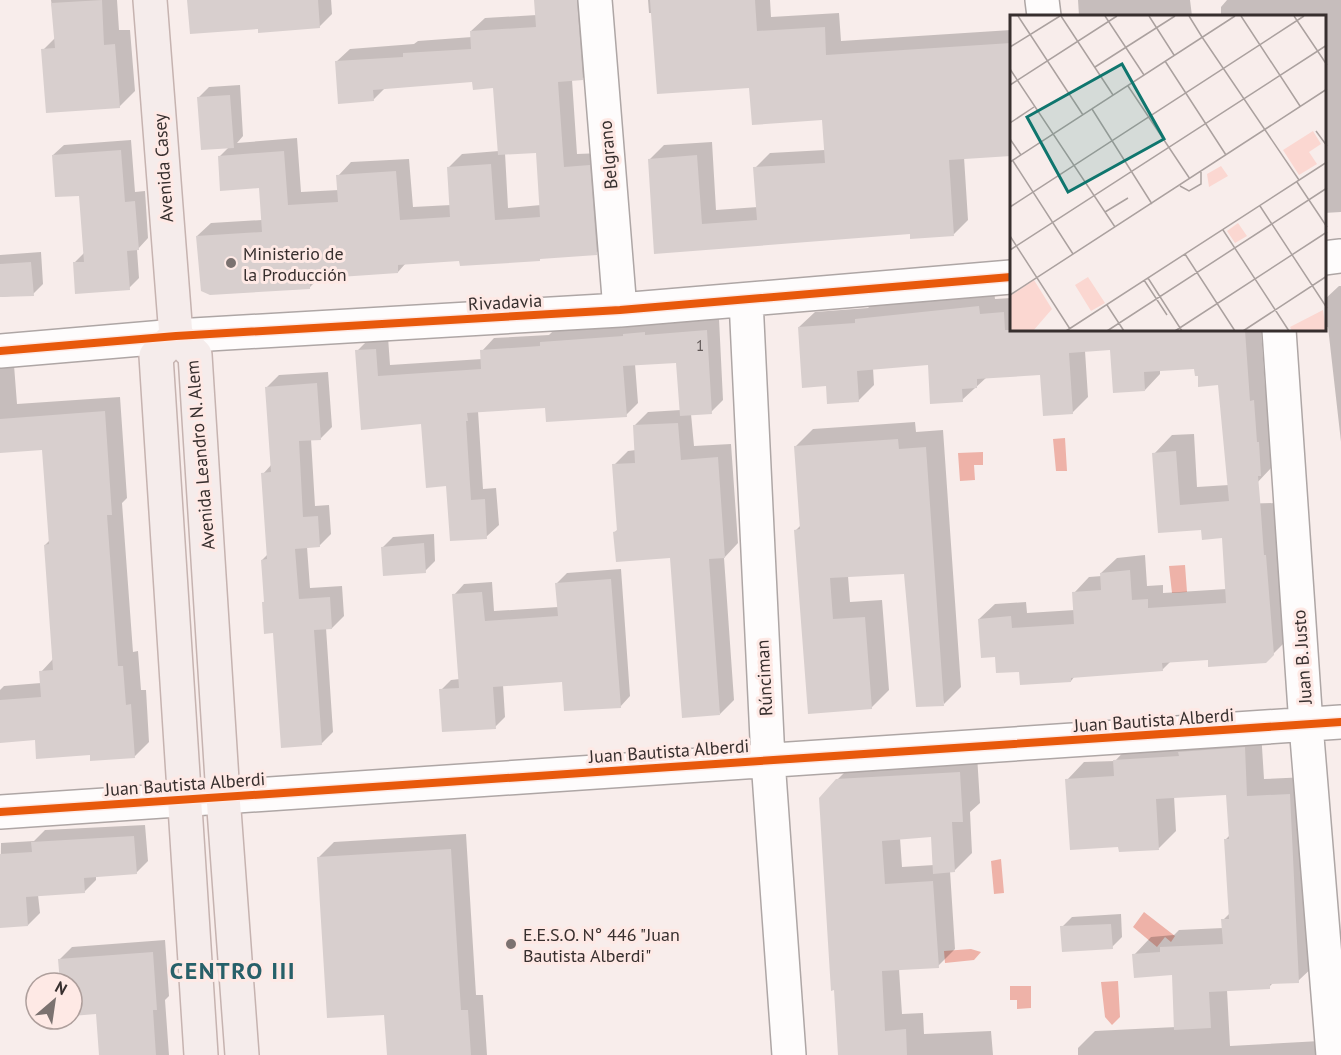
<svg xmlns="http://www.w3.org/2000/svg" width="1341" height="1055" font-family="'PT Sans',sans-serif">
<rect width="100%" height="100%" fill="#f8edeb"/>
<!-- water -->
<path fill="#eeb2a8" d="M1065,438l2,33h-11l-3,-32z
M983,452v13h-9l1,15 -15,1 -2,-28z
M1185,565l2,27 -15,1 -3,-27z
M1001,859l3,34 -10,1 -3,-33z
M1144,912l31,24 -4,6 -6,-5 -8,10 -24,-20z
M971,949l10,3 -7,8 -29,3 -1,-12z
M1118,981l2,36 -8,8 -7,-8 -4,-35z
M1010,986h21v22l-14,1v-9h-7z"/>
<!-- shadow -->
<path fill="#0003" fill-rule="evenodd" d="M51,0h66l2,30h11l5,61 -16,16 -76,-57 13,-13z
M189,0h142l1,14 -13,13 -60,1z
M536,0h54l5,66 -13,13 -10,1 5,74 25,-1 7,87 -13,13 -54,4 -3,3 -78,-1 -55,4 -8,9 -78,5 -10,10 -113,-51 14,-13 51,-3 -2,-33 -40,-31 10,-10 -31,-49 10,-10 31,-2 3,51 -6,7 60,-5 4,54 38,-2 -1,-14 13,-14 58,-3 4,48 38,-2 -2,-38 13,-13 37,-3 -5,-64 -20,-6 -88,6 -13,13 -37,-38 14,-13 64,-5 4,-3 54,-4 -1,-6 14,-13 52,-3zM537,151l4,54 -33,3 -3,-55z
M648,0h122l1,17 68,-4 2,28 170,-11v124l-47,3 4,63 -14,14 -43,-2 -255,20 -7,-92 15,-15 48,-3 4,68 42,-3 -3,-39 15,-15 55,-3 -2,-31 -72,-32 -98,-74h-4z
M1078,0h112l2,16h-113z
M1227,0h114v212l-17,1v-197h-103v-9z
M131,140l4,52 10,-1 3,47 -11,12 2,28 -10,10 -55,-25 10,-10 -4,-59 -27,-39 11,-10z
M41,252l2,32 -10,10 -33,3v-42z
M1339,286h2v156l-13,-115h-3l-1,-7v-20z
M994,291l1,8 16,-1v32h250l4,56 4,-1 4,81 -36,38 39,-1 13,135 -23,23 -57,-3 -38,3 -9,9 -87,6 -4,5 -51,-11 -24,-15 -17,-36 16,-15 31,-2 1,11 48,-3 -1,-17 15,-16 13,-1 -1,-3 16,-15 28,-3 2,31 16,-1v8l64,-4 -5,-70 -62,12 -6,-77 18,-19 22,-1 3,53 32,-2 -10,-101 -20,-10 -4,-7 -35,2v5l-15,16 -33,-42 -27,3 3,46 -16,16 -31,-40 -54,4 -25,23 -33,-36 -56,4 1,17 -16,16 -31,-17 -28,-57 16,-15 53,-4 4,-4z
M719,319l4,81 -12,12 -20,2 3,32 37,-2 7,99 -14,15 10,142 -14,14 -49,-157 -56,-25 3,-3 -4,-64 14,-14 8,-1 -2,-24 14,-14 33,-2 -3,-49 -43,3 3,39 -12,12 -80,-9 -68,5 5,78 13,-1 3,37 -13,12 -38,-52 -25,-63 -61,6 -5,-77 12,-12 19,-2 2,28 92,-6v-8l12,-13 55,-3 5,-5z
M14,365l3,39 103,-7 7,101 -5,5 11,149 5,-1 3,39h5l3,52 -15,15 -43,-4 -55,-14 -36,2v-51l4,-4 37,-3v-11l12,-13 -8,-114 5,-5 -6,-91 -44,2v-85z
M328,372l4,55 -12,12h-9l4,67 14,-1 2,29 -12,12 -12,1 3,41 32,-2 2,30 -12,12h-6l7,104 -12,12 -58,-141 2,-3 -3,-40 6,-6 -5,-80 9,-10 -5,-77 12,-12z
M915,422l1,10 27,-2 18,257 -17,17 -39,-132 -57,4 2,26 32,-2 7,90 -18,18 -62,4 -13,-182 5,-5 -6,-78 18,-18z
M434,534l1,27 -10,10 -42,-24 10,-10z
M621,569l9,127 -10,11 -56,-26 -61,4 2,32 -10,10 -54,-37 10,-10 9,-1 -6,-84 10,-11 28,-2 2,29 64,-4 -1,-24 10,-10z
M1261,731l3,48 43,-2 9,187 -18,17 -24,1 -5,5 -42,3 3,56 90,-5 1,14h-243v-7l17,-17 81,-4 -3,-53 -39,-19 17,-18 23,-2 5,-5 44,-2v-8l7,-7 -5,-73 5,-5 -2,-42 -54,3 2,35 -17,17 -39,-3 -53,-65 17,-18 31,-1 17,-18z
M977,755l3,48 -10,9 2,41 -18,18h-4l5,78 -17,17 -39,3 3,45 21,-1 1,21 67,-3 2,24h-153l-3,-275 18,-18zM932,835l2,30 -32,2 -2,-29z
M145,825l3,36 -12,12 -40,3v4l-12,12 -46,3 2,18 -12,12 -28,2 1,-84 33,-2 11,-11z
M466,834l10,161h7l4,60h-99l-2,-42 -67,-156 15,-15z
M1121,914l1,23 -10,10 -50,-20 10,-10z
M165,940l4,56 -4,4 4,55h-68l-3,-42 -26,2v-32h-11l-2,-23 13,-13z"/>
<!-- building -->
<path fill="#d8cfce" d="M102,0l2,45 11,-1 5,64 -74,5 -5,-64 14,-1 -4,-45z
M187,0h131l2,28 -62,5v-4l-68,5z
M534,0h43l6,80 -25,2 6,85 26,-2 7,90 -57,4v2l-80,5 -1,-5 -61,4v8l-88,6v10l-100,6 -9,-4 -5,-55 66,-4 -3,-44 -39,3 -2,-35 66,-5 4,54 50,-3 -2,-27 60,-4 4,49 50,-3 -3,-50 44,-3 4,56 45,-3 -4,-64 -38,2 -5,-67 -20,2 -1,-8 -99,8 1,11 -36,3 -3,-43 68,-4v-4l68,-4 -1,-18 66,-4z
M650,0h105l2,31 68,-4 1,28 185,-12v113l-62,4 5,76 -44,3v-5l-256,20 -6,-95 49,-4 5,69 55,-4 -4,-53 72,-4 -3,-43 -70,5 -3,-37 -92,6z
M230,95l4,53 -33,2 -4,-53z
M121,150l4,52 10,-1 4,49 -12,1 3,39 -55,4 -2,-32h11l-5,-66 -24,1 -3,-42z
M31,262l3,34 -34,1v-33z
M979,306l1,8 24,-2 1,18h240l5,71 4,-1 3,42h2l2,34h-3l2,23 4,56h2l8,100 -8,8 -58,4v-7l-46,3 1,8 -92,7v4l-51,3 -1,-13 -23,1 -1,-16 -14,1 -3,-39 33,-3 1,12 62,-4 -2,-32 29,-2 -1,-17 30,-3 2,30 16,-1v9l78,-5 -4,-65 -20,2 -1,-10 -43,3 -6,-80 24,-2 4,54 49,-4 -11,-116 -20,2v-11h-3l-1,-7 -50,3 1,19 -32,2 -3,-43 -41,3 4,61 -30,2 -3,-41 -63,4v9l-15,1 1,13 -33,2 -2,-39 -71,6 2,31 -32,2 -1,-18 -24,2 -4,-61 57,-4v-4z
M707,330l5,84 -32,2 -4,-53 -53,3 4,51 -81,5 -1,-14 -78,5 1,8h-2l5,79 14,-1 2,40 -37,2 -4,-55 -20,2 -5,-64 -60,6 -6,-80 21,-1 2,27 103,-7 -1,-19 60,-4v-4l83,-6v-2l22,-2v3z
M317,383l4,57 -22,1 4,76 15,-1 2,31 -25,2 4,50 31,-2 2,32 -18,1 8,115 -41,3 -8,-115 -9,1 -2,-32h2l-3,-42 6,-1 -6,-86 10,-1 -6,-85z
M105,411l7,104h-5l11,151h5l3,39 5,-1 4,54 -45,3v-6l-54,4 -1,-19 -35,3v-43l41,-3 -2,-26 14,-1 -9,-125 5,-1 -7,-94 -42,3v-34z
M678,423l3,37 37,-3 7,101 -16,1 11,156 -38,3 -12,-160 -54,4 -3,-30 4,-1 -5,-67 23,-1 -2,-38z
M898,439l1,10 27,-2 18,259 -28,1 -12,-133 -74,4 3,41 32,-2 7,92 -64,5 -14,-184 6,-1 -6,-83z
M424,543l2,30 -43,3 -2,-29z
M611,579l10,129 -57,3 -2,-29 -69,5 3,42 -54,3 -3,-43 20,-1 -7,-94 30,-2 3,29 73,-5 -3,-33z
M1245,747l2,49 43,-2 9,189 -29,1v5l-61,3 2,36 -37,2 -2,-55 -38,3 -2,-24 28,-2v-5l63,-3 -2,-25h8l-5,-80h5l-3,-44 -70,4 3,51 -40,2 -1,-5 -48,3 -5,-71 49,-3 -1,-16 66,-4 -1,-4z
M960,772l3,50h-11l3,50 -22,2 -2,-37 -49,4 3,43 48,-3 6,87 -57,3 3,60 21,-2 1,26h-69l-4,-65 -3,1 -12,-193 17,-19z
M134,836l3,38 -53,4 1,15 -59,4 2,29 -28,2v-74l32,-2 -1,-10z
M451,849l10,161h7l3,45h-84l-3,-40 -57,3 -10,-161z
M1111,924l2,25 -51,3 -2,-26z
M153,952l4,58h-4l3,45h-57l-3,-41 -24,2v-33h-12l-2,-24z"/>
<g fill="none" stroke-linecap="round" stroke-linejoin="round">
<defs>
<path id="minor" d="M595,0l25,310
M1042,0l2,16
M1324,258l17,-2
M746,300l22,460 21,295
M1279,330l27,395 27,330
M0,351l176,-15 444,-26 391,-33
M0,812l1341,-90"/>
<path id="major" d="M150,0l26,336
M176,336l-20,20 45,699
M176,336l19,19 28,441 19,259"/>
</defs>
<!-- minor casing -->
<use href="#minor" stroke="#aea6a5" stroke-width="36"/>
<!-- major casing -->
<use href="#major" stroke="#c6b3b0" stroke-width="36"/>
<!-- minor -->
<use href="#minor" stroke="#fefcfc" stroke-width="33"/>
<!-- major -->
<use href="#major" stroke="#f5eceb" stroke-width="33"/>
<defs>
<path id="cycleway" d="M0,351l176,-15 444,-26 391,-33
M0,812l1341,-90"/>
</defs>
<!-- cycleway casing -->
<use href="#cycleway" stroke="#fee9e5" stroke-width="11"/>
<!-- cycleway -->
<use href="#cycleway" stroke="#e8590c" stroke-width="8"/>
</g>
<!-- markers -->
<g fill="#7b7270" stroke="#fee9e5" stroke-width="2">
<circle cx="231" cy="263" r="6"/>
<circle cx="511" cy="944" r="6"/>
</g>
<g text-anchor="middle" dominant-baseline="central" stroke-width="6" stroke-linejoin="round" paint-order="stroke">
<!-- number labels -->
<g font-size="15" fill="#5f5756">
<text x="700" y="345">1</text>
</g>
<!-- street labels -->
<g font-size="18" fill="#372f2e" stroke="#fee9e5">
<text transform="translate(608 155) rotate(-95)">Belgrano</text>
<text transform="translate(163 168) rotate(-94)">Avenida Casey</text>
<text transform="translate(505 302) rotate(-3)">Rivadavia</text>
<text transform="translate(200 455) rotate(-95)">Avenida Leandro N. Alem</text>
<text transform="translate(1302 657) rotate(-94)">Juan B. Justo</text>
<text transform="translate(764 678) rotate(-93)">Rúnciman</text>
<text transform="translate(1154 720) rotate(-4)">Juan Bautista Alberdi</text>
<text transform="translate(669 751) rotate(-4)">Juan Bautista Alberdi</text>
<text transform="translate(185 784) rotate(-4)">Juan Bautista Alberdi</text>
</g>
<!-- poi labels -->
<g font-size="18" fill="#372f2e" stroke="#fee9e5" text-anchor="start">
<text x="243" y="253">Ministerio de<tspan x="243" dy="21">la Producción</tspan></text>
<text x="523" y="934">E.E.S.O. N° 446 "Juan<tspan x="523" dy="21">Bautista Alberdi"</tspan></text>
</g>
<!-- district labels -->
<g font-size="24" font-weight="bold" letter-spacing="1.5" fill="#286069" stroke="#fee9e5">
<text x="233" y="970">CENTRO III</text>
</g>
</g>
<!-- overview -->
<g transform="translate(1010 15)">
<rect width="316" height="316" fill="#f8edeb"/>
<path d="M303,116l8,13 -12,8 8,12 -18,11 -16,-25zM211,151l7,10 -19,11 -2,-13zM228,208l9,13 -12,7 -8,-12zM78,262l17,26 -14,8 -16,-26zM24,265l18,29 -19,22h-23v-35zM313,295l3,21h-34l-2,-4z" fill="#fbd7d1"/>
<path fill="none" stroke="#aba19f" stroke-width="1.5" d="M8,1l65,99M51,1l52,79M95,1l39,59M139,1l25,39M179,1l13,21M231,1l59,90M284,1l33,49M192,22l97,143M0,32l50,-31M155,46l61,94M85,52l80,-51M0,54l105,158M0,70l107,-69M118,71l62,93M82,94l60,95M0,108l24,-16M306,116l11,15M0,124l11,16M3,146l60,93M0,147l225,-146M287,167l30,45M170,171l9,5 12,-7v-12M250,191l67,102M0,192l294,-191M95,197l23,-14M213,215l66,101M0,221l60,93M0,235l317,-205M175,239l50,77M138,263l34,53M134,265l23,35M0,280l317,-206M97,290l17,26M56,316l261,-169M97,316l220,-143M165,316l152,-99M233,316l84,-55"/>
<path fill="#0f766e" fill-opacity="0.15" stroke="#0f766e" stroke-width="3" d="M112,49l42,75 -96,53 -41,-75z"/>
<rect width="316" height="316" fill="none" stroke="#372f2e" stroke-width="3"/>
</g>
<!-- north arrow -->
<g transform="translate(54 1001) rotate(29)"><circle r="28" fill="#fee9e5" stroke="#ae9f9c" stroke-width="1.5"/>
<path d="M0-4.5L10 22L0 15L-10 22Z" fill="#7b7270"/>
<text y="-9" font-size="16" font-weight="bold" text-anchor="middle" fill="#372f2e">N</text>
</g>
</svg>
